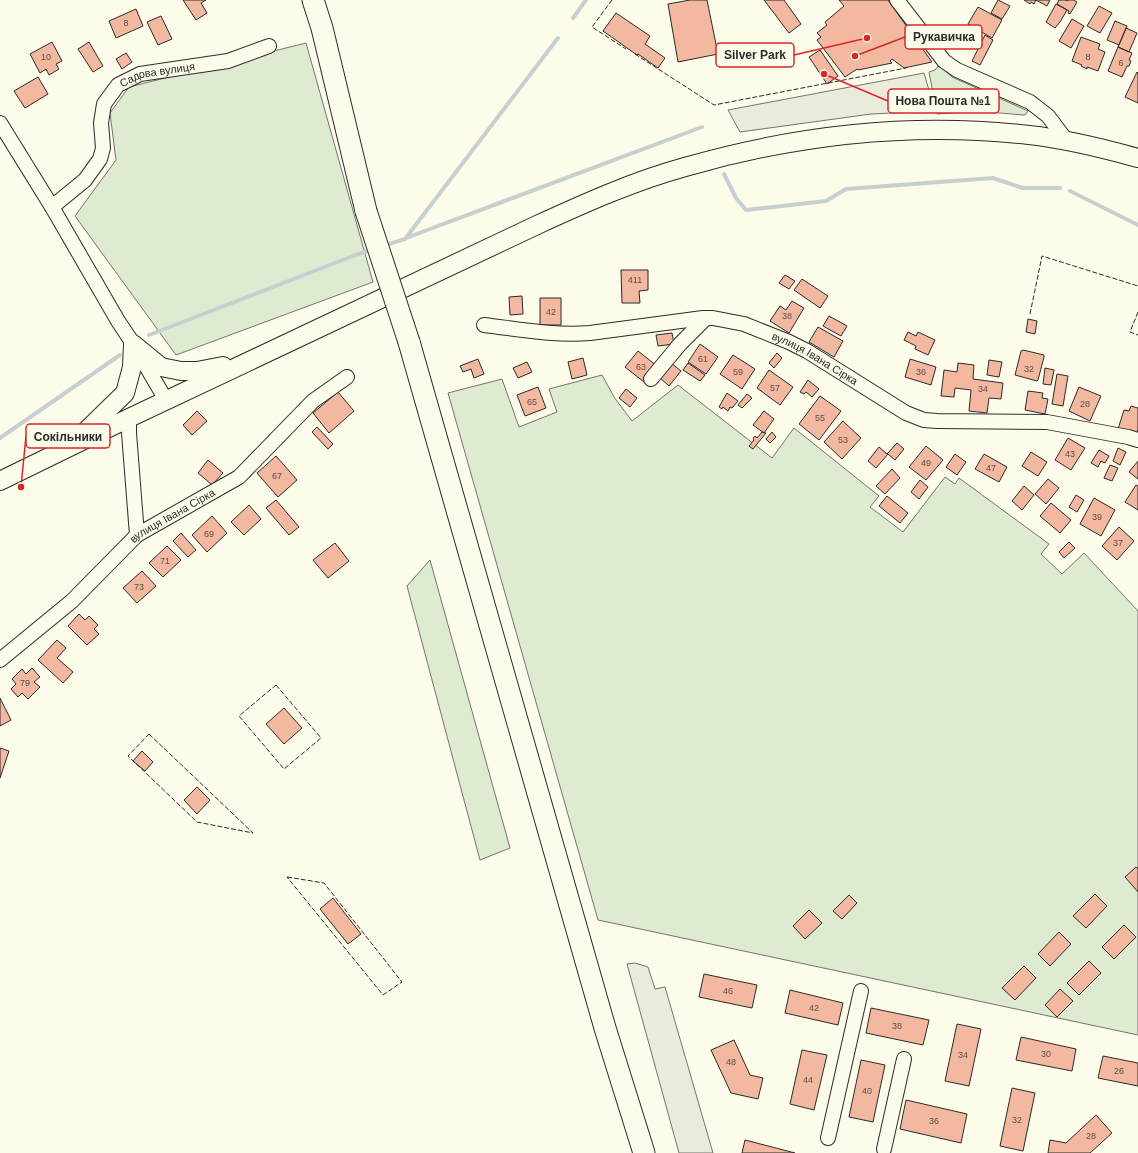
<svg xmlns="http://www.w3.org/2000/svg" width="1138" height="1153" font-family="Arial,sans-serif">
<rect width="100%" height="100%" fill="#fdfbea"/>
<!-- green -->
<path fill="#deebd1" stroke="#74746e" d="M306,43l67,239 -197,73 -101,-139 41,-56 -6,-47 19,-26z
M939,65l13,12 76,34 -2,3 -2,1 -49,-4 -38,3 -8,-42 6,-2z
M602,375l12,22 18,24 46,-36 94,73 22,-30 85,68 -9,11 33,25 42,-55 10,7 4,-6 90,66 -8,10 21,20 22,-21 54,58v424l-540,-115 -150,-527 54,-14 17,48 38,-15 -8,-23z
M430,560l80,288 -30,12 -73,-274z"/>
<!-- parking -->
<path fill="#eceadb" stroke="#74746e" d="M924,73l11,38 -64,3 -131,18 -12,-22z
M635,963l13,4 7,22 10,-2 48,166h-34l-52,-189z"/>
<g fill="none" stroke-linecap="round" stroke-linejoin="round">
<!-- stream -->
<path stroke="#c7d0d0" stroke-width="4" d="M573,18l13,-18
M724,174l12,24 10,12 80,-9 20,-12 147,-11 30,10h37
M1070,191l68,34
M406,238l296,-111
M383,246l22,-7 153,-201
M149,335l204,-79 20,-7
M0,438l120,-83"/>
</g>
<!-- building -->
<path fill="#f2b8a0" stroke="#2b2b2b" d="M183,0h23l-5,3 6,10 -11,7z
M690,0h17l11,54 -40,8 -10,-58z
M764,0h20l17,24 -12,9z
M839,0h49l44,62 -28,6 -12,-9 -2,2 2,2 -34,7 -1,-1 -12,8 -28,-37 4,-3 -4,-4 10,-8 -2,-3 19,-16z
M998,0l12,6 -8,13 -11,-6z
M1024,0h12l-2,4 -3,-2 -1,2z
M1036,0h14l-3,6z
M1059,0h6l2,1 1,-1h6l3,2 -7,12 -2,-1 1,-2 -12,-7z
M1056,4l11,6 -7,12 -5,6 -9,-6z
M1099,6l13,7 -12,20 -13,-7z
M978,7l24,13 -10,18 -24,-14z
M136,9l7,17 -27,12 -7,-17z
M616,13l34,23 -5,8 20,14 -7,10 -20,-14 -1,1 -34,-24z
M161,16l11,23 -14,6 -11,-23z
M1072,19l12,7 -13,22 -12,-7z
M1115,21l12,5 -8,19 -12,-5z
M1126,28l11,5 -8,19 -11,-5z
M985,35l8,5 -13,25 -8,-4z
M1081,37l19,7 -2,5 7,3 -7,19 -11,-4v2l-6,-3 1,-1 -10,-4z
M52,42l10,19 -6,3 3,5 -10,6 -3,-6 -6,4 -10,-19z
M89,42l14,24 -10,6 -15,-23z
M1118,47l14,6 -3,7 2,1 -2,5h-2l-5,11 -14,-6z
M820,50l18,26 -11,8 -18,-27z
M126,53l6,9 -10,7 -6,-10z
M1137,72l1,1v30l-13,-6z
M38,77l10,17 -23,14 -11,-17z
M621,270h27v20l-9,1 1,12h-18z
M785,275l10,6 -6,8 -10,-6z
M802,279l26,17 -8,12 -26,-18z
M522,296l1,18 -13,1 -1,-18z
M540,298h21v27h-21z
M792,301l12,7 -15,25 -19,-12 10,-15 6,4z
M829,316l18,10 -6,10 -18,-10z
M1028,319l9,2 -2,13 -9,-2z
M818,327l25,14 -9,16 -25,-15z
M908,332l8,4 2,-4 17,8 -7,15 -13,-6 1,-3 -12,-6z
M672,333l2,11 -16,2 -2,-11z
M700,344l18,13 -12,17 -18,-12z
M1023,350l21,5v2l-6,23 -1,1 -22,-6 6,-24z
M638,351l19,15 -13,16 -19,-15z
M777,353l5,5 -8,10 -5,-5z
M733,355l22,14 -13,20 -22,-15z
M583,358l4,17 -15,4 -4,-17z
M478,359l6,15 -10,4 -3,-9 -8,3 -3,-6z
M910,359l26,8 -5,18 -26,-8z
M989,360l13,2 -3,15 -12,-2z
M527,362l5,10 -14,6 -5,-10z
M671,363l10,8 -12,15 -10,-9z
M688,363l17,12 -5,6 -17,-11z
M958,363l16,2 -1,14 30,4 -2,16 -12,-1 -2,15 -18,-2 2,-21 -16,-2 -1,9 -13,-1 3,-26 13,2z
M1045,368l9,2 -3,15 -8,-1z
M769,370l24,17 -13,18 -23,-17z
M1057,374l11,2 -5,30 -11,-2z
M808,380l11,9 -7,8 -6,-5 -2,2 -4,-2z
M538,387l8,21 -21,8 -8,-21z
M1079,387l22,9 -11,25 -21,-10z
M626,389l11,9 -7,9 -11,-9z
M1028,391l15,2 -1,5 6,1 -3,15 -20,-4z
M338,392l16,19 -25,22 -16,-20z
M727,393l11,8 -6,7 -2,-1 -2,4 -5,-4 -1,2 -3,-2z
M747,394l5,4 -10,10 -4,-3z
M820,396l21,15 -22,29 -20,-16z
M1131,406l7,2v21l-2,6 -18,-6 6,-19 5,1z
M197,411l10,10 -15,14 -9,-10z
M764,411l10,8 -10,14 -11,-8z
M843,421l18,17 -19,21 -18,-17z
M317,427l16,17 -5,5 -16,-17z
M762,432l4,1 -13,16 -4,-3 5,-6 -1,-2 2,-2 2,2z
M772,432l4,5 -6,6 -4,-4z
M1068,438l17,10 -14,22 -16,-10z
M897,443l7,6 -9,11 -7,-6 -12,14 -8,-7 11,-14 8,7z
M926,446l17,14 -17,20 -17,-13z
M1118,448l8,4 -6,13 -7,-4z
M1099,450l10,6 -4,7 -4,-2 -3,6 -7,-4z
M1031,452l16,10 -9,14 -16,-10z
M955,454l11,8 -9,13 -11,-8z
M984,454l23,13 -8,15 -24,-13z
M276,456l21,24 -19,17 -21,-24z
M208,460l15,13 -11,12 -14,-12z
M1138,461v18l-9,-7z
M1110,465l8,3 -6,13 -8,-3z
M892,469l8,9 -15,16 -9,-8z
M1048,479l11,9 -13,16 -11,-10z
M920,480l8,7 -9,12 -8,-7z
M1136,485l2,1v24l-13,-8z
M1024,486l10,9 -12,15 -10,-9z
M1076,495l8,5 -7,12 -8,-5z
M887,496l21,17 -8,10 -21,-17z
M1094,498l21,12 -14,26 -21,-12z
M276,500l23,27 -10,8 -23,-27z
M1051,503l20,17 -11,13 -20,-17z
M249,505l12,14 -17,16 -13,-13z
M212,516l15,17 -20,19 -15,-17z
M1119,527l15,14 -17,19 -15,-14z
M181,533l15,17 -8,7 -15,-16z
M1069,542l6,6 -11,10 -5,-6z
M335,543l14,18 -21,17 -15,-18z
M167,546l14,14 -18,17 -14,-14z
M142,571l14,15 -19,17 -14,-15z
M79,614l6,6 4,-4 9,9 -4,4 5,5 -12,11 -19,-19z
M57,640l9,8 -9,10 16,14 -10,11 -25,-23z
M32,668l8,9 -6,5 6,5 -12,12 -6,-6 -4,4 -7,-8 5,-5 -4,-5 10,-10 4,5z
M0,698l11,22 -11,6z
M284,708l18,20 -18,16 -18,-20z
M0,748l9,3 -9,27z
M142,751l11,11 -8,9 -12,-10z
M197,787l13,13 -13,14 -13,-14z
M1136,867l2,2v23l-13,-15z
M1095,894l12,12 -21,22 -13,-12z
M849,895l8,8 -15,16 -9,-8z
M333,898l28,36 -13,10 -28,-35z
M809,910l13,13 -17,16 -12,-13z
M1124,925l12,12 -22,22 -12,-12z
M1059,932l12,12 -21,22 -12,-12z
M1089,961l12,12 -22,22 -12,-12z
M1024,966l12,12 -21,22 -13,-12z
M704,974l53,11 -5,23 -53,-11z
M1060,989l13,12 -16,16 -12,-12z
M790,990l53,13 -5,22 -53,-12z
M871,1008l58,12 -6,25 -57,-12z
M957,1024l24,5 -12,57 -24,-5z
M1021,1037l55,12 -4,22 -56,-11z
M734,1040l16,35 13,3 -5,21 -27,-6 -20,-43z
M802,1050l25,5 -13,55 -24,-6z
M1103,1056l35,7v23l-40,-8z
M861,1060l24,5 -12,57 -24,-5z
M1012,1088l23,5 -12,58 -23,-5z
M906,1100l61,14 -6,29 -61,-14z
M1096,1115l16,18 -22,20h-42l2,-13 16,3z
M745,1140l50,13h-53z"/>
<g fill="none" stroke-linecap="round" stroke-linejoin="round">
<defs>
<g id="minor">
<path d="M897,0l47,61 13,9 73,32 18,14 18,24"/>
<path d="M0,123l52,84 66,114 12,18 36,61"/>
<path id="s1" d="M52,207l33,-27 15,-21 3,-11 -2,-25 3,-19 14,-19 22,-11 88,-13 41,-15"/>
<path id="s2" d="M484,325c34,4 71,11 106,8l113,-15h10l31,6 45,18 18,9 99,62 18,7 13,1 110,1 81,15 10,3"/>
<path d="M651,379l29,-35 26,-26"/>
<path d="M129,418v15l8,102"/>
<path id="s3" d="M0,660l72,-59 65,-66 102,-58 74,-76 34,-24"/>
<path d="M828,1138l33,-147"/>
<path d="M884,1149l20,-90"/>
</g>
<path id="major" d="M133,344l28,23 20,4h16l26,-5
M84,433l41,-40 7,-26 1,-23
M0,481l129,-63 408,-193c48,-22 97,-44 148,-58 111,-32 229,-45 344,-32 37,4 73,13 109,23"/>
<path id="highway" d="M313,0l9,28 44,183
M409,342l196,686 39,125"/>
</defs>
<!-- minor casing -->
<use href="#minor" stroke="#2b2b2b" stroke-width="16"/>
<!-- major casing -->
<use href="#major" stroke="#2b2b2b" stroke-width="20"/>
<!-- highway casing -->
<use href="#highway" stroke="#2b2b2b" stroke-width="23"/>
<!-- minor -->
<use href="#minor" stroke="#fdfbea" stroke-width="14"/>
<!-- major -->
<use href="#major" stroke="#fdfbea" stroke-width="18"/>
<!-- highway -->
<use href="#highway" stroke="#fdfbea" stroke-width="21"/>
<defs>
<path id="highway-bridge" d="M366,211l43,131"/>
</defs>
<!-- highway-bridge casing -->
<use href="#highway-bridge" stroke="#2b2b2b" stroke-width="23" stroke-linecap="butt"/>
<!-- highway-bridge -->
<use href="#highway-bridge" stroke="#fdfbea" stroke-width="21"/>
<!-- fence -->
<path stroke="#2b2b2b" stroke-width="1" stroke-dasharray="5 2" stroke-linecap="butt" d="M612,0l-20,27 34,22
M635,54l79,51 192,-37
M1138,312l-8,20 8,3
M1030,314l12,-58 96,30
M276,685l45,53 -37,31 -45,-53z
M149,734l104,99 -56,-11 -69,-66z
M287,877l37,6 78,99 -19,13z"/>
</g>
<g text-anchor="middle" dominant-baseline="central" stroke-width="3" stroke-linejoin="round" paint-order="stroke">
<!-- number labels -->
<g font-size="9" fill="#5d4e48">
<text x="126" y="23">8</text>
<text x="46" y="57">10</text>
<text x="1088" y="57">8</text>
<text x="1121" y="63">6</text>
<text x="635" y="280">411</text>
<text x="551" y="312">42</text>
<text x="787" y="316">38</text>
<text x="703" y="359">61</text>
<text x="641" y="367">63</text>
<text x="1029" y="369">32</text>
<text x="738" y="372">59</text>
<text x="921" y="372">36</text>
<text x="775" y="388">57</text>
<text x="983" y="389">34</text>
<text x="532" y="402">65</text>
<text x="1085" y="404">28</text>
<text x="820" y="418">55</text>
<text x="843" y="440">53</text>
<text x="1070" y="454">43</text>
<text x="926" y="463">49</text>
<text x="991" y="468">47</text>
<text x="277" y="476">67</text>
<text x="1097" y="517">39</text>
<text x="209" y="534">69</text>
<text x="1118" y="543">37</text>
<text x="165" y="561">71</text>
<text x="139" y="587">73</text>
<text x="25" y="683">79</text>
<text x="728" y="991">46</text>
<text x="814" y="1008">42</text>
<text x="897" y="1026">38</text>
<text x="1046" y="1054">30</text>
<text x="963" y="1055">34</text>
<text x="731" y="1062">48</text>
<text x="1119" y="1071">26</text>
<text x="808" y="1080">44</text>
<text x="867" y="1091">40</text>
<text x="1017" y="1120">32</text>
<text x="934" y="1121">36</text>
<text x="1091" y="1136">28</text>
</g>
<!-- street labels -->
<g font-size="11" fill="#2b2b2b" stroke="#fdfbea">
<text stroke="none"><textPath href="#s1" startOffset="189">Садова вулиця</textPath></text>
<text stroke="none"><textPath href="#s2" startOffset="341">вулиця Івана Сірка</textPath></text>
<text stroke="none"><textPath href="#s3" startOffset="226">вулиця Івана Сірка</textPath></text>
</g>
</g>
<!-- callouts -->
<path fill="none" stroke="#d62828" stroke-width="1.5" d="M855 56L905 37M867 38L794 55M824 74L888 101M21 487L26 436"/>
<g fill="#d62828" stroke="#fdfbea" stroke-width="1.5">
<circle cx="855" cy="56" r="4"/>
<circle cx="867" cy="38" r="4"/>
<circle cx="824" cy="74" r="4"/>
<circle cx="21" cy="487" r="4"/>
</g>
<g fill="#fdfbea" stroke="#d62828" stroke-width="1.5">
<rect x="905" y="25" width="77" height="24" rx="4"/>
<rect x="716" y="43" width="78" height="24" rx="4"/>
<rect x="888" y="89" width="111" height="24" rx="4"/>
<rect x="26" y="424" width="84" height="24" rx="4"/>
</g>
<g font-size="12" text-anchor="middle" font-weight="bold" fill="#2b2b2b">
<text x="944" y="41">Рукавичка</text>
<text x="755" y="59">Silver Park</text>
<text x="943" y="105">Нова Пошта №1</text>
<text x="68" y="441">Сокільники</text>
</g>
</svg>
